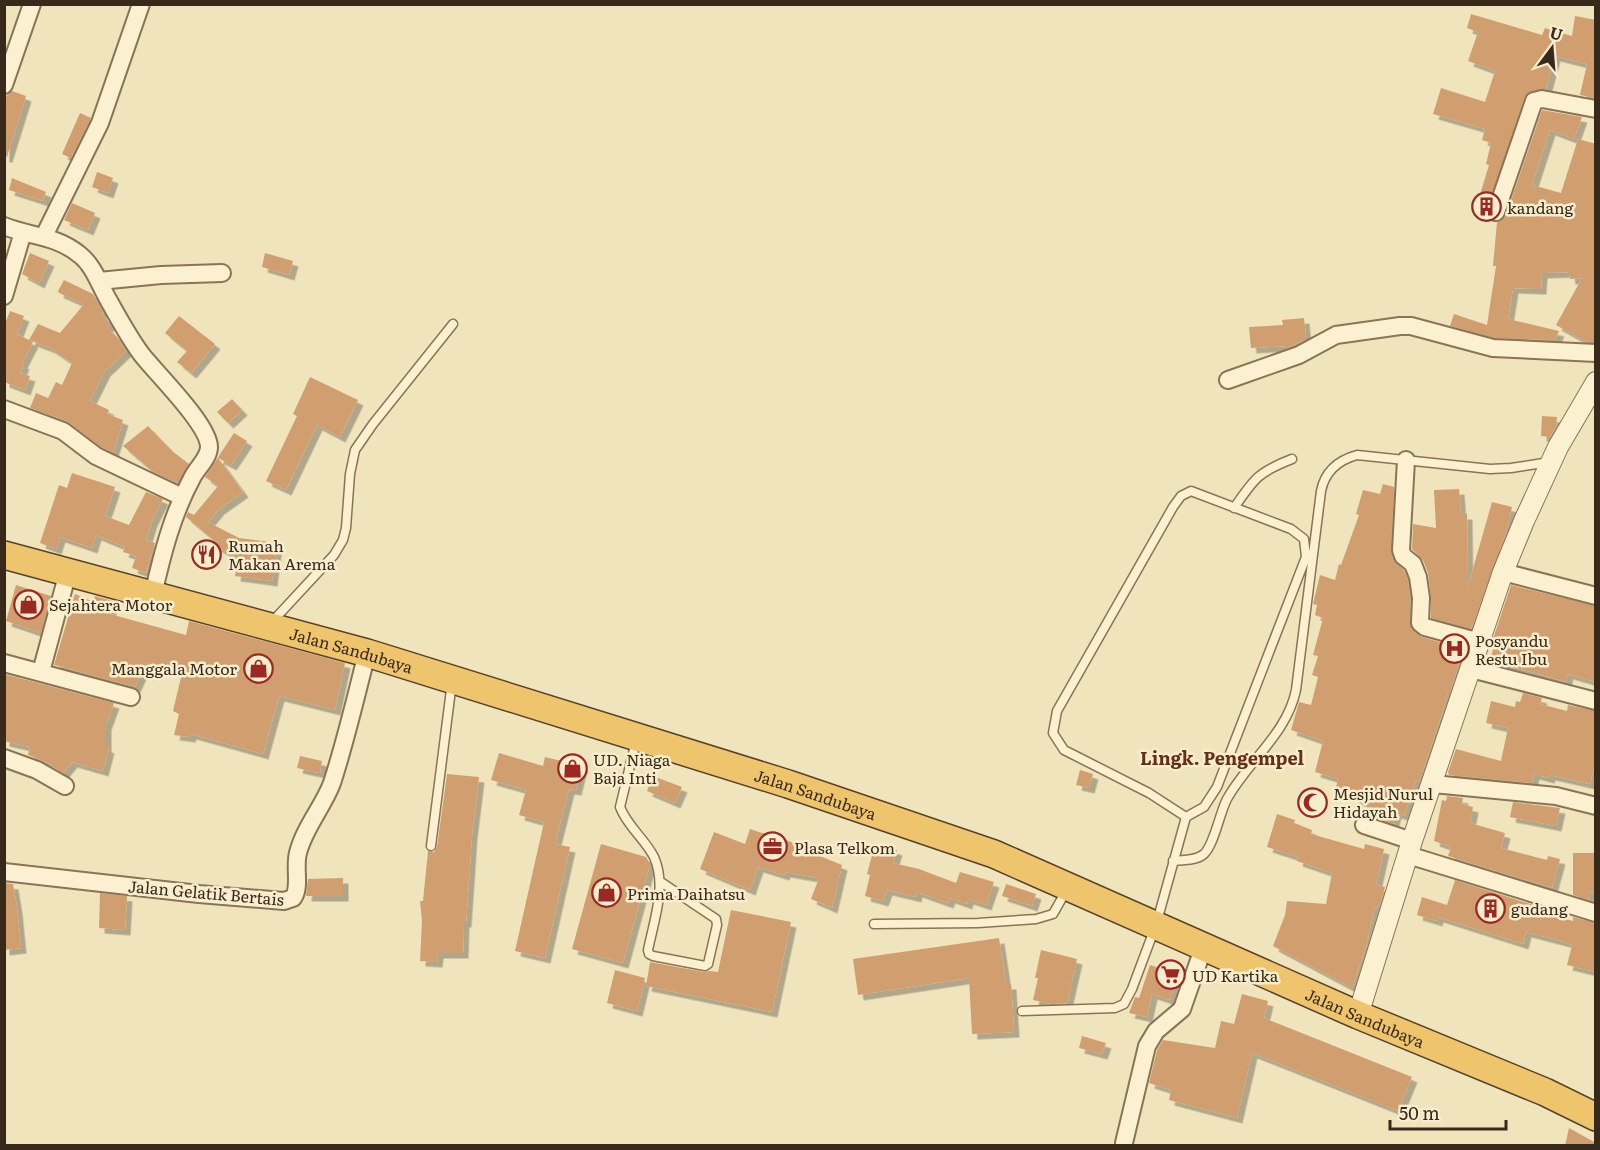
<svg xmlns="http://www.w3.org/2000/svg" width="1600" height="1150" font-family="Literata,serif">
<defs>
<filter id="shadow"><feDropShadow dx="5.5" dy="5.5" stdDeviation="0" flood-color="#0004"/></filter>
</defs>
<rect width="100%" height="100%" fill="#f0e4bd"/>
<!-- building -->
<path fill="#d19e70" filter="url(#shadow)" d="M1471,14l71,21 3,-7 27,8 3,-20 21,4v78l-16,-3 7,-31 -32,-8 -9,33 -15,2 -7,7 -38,115 -11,-2 14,-46 -3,-1 5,-21 -9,-3 3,-11 -52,-15 8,-26 44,14 10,-31 -27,-10 10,-29 -11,-4z
M12,91l14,5 -19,61h-3v-55l3,-7z
M1542,110l40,7 -8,22 -24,-9 -18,55 29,8 17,-54 18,5v198h-10l-30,-17 26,-47 -12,1 -1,-7 -27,1 -1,16 -28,-1 -5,31 51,12 -4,9 -60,-2 -45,-12 4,-12 33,11 9,-59h-3l4,-44 5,-2 4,-5z
M80,113l11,5 -20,40 -9,-4z
M97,172l16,6 -5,15 -16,-6z
M12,178l34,14 -3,9 -34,-11z
M72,203l23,10 -7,17 -24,-10z
M30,253l19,8 -10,22 -17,-9z
M265,253l28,8 -4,14 -27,-8z
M64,280l29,14 11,20 -4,-2 10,12 -3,3 10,10 9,14 -21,20 -15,30 19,9 -2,4 16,6 -10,32 -12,-5 -34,-26 -37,-13 6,-15 12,5 8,-16 6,3 10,-22 -22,-15 -21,-8 9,-16 22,9 24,-29 -25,-11 -1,-2z
M10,311l14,5 -7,18 16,8 -11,21 2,1 -4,9 10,3 -5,14 -21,-8v-56z
M179,316l36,28 -24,29 -14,-11 10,-11 -22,-18z
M1304,318l2,21 -17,8 -4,1 -1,-2 -33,2 -2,-21 34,-2 -1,-5z
M310,377l48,23 -18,37 -23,-12 -31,65 -20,-9 31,-65 -4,-2z
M232,399l10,11 -14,13 -11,-11z
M1542,416l15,1 -1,9 -6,11 -9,-1z
M148,426l24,25 17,13 -11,19 -26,-12 -29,-25z
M234,433l13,8 -16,24 -13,-7 25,34 -24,17 -11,13 31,16 38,5 -5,38 -37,-5 3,-18 -23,-12 1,-4 -30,-25 2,-5 6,3 24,-29 -13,-9z
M72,473l43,14 -10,29 24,9 17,-33 17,7 -11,22 -6,19 9,3 -9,30 -14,-5 4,-12 -13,-4 2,-5 -29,-12 -4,13 -32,-11 -4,12 -16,-6 19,-58 8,3z
M1383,484l11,3 -3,63 2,10 11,10 4,10 2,19 1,29 11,9 42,12 -14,43h-2l-7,25 -22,65 -3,-1 -12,35 -8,-3 -3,11 -26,-9 3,-11 -17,-5 1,-3 -19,-4 3,-13 -23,-7 8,-31 -32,-11 8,-28 12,3 7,-28 -6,-2 6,-19 -5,-1 10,-37 -8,-3 2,-10 -4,-1 7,-29 15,5 4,-16 2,1 18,-50 -3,-1 7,-24 17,4z
M1459,489l2,25h6l1,72 24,-84 20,5 -8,32 -33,90 -40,-11v-21l-3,-24 -5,-13 -11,-11 1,-25 23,4 -2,-38z
M16,585l35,11 -10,37 -35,-12z
M1511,585l85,21v76l-28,-8 -2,8 -76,-22 5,-17 -3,-1z
M75,594l18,8 2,-6 18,5 -3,13 76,21 3,-14 156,42 -10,47 -56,-14 -16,58 -72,-20 -1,3 -16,-2 5,-21 -6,-3 9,-38 -36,-10 -11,24 -81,-22z
M4,674l110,29 -8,22v22l3,1 -6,23 -31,-9 -9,11 -11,-7 1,-1 -25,-10 2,-8 -26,-6z
M1523,693l19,5 -2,6 27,7 1,-6 28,6v48l-6,25 -40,-9 -1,3 -15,-4 -2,9 -83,-8 -1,-3 8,-23 45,12 7,-33 -22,-5 5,-22 24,6 1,-6 4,1z
M499,753l44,13 2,-9 37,9 -6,24 -7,-1 -14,55 15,3 -25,111 -30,-7 29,-129 -25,-7 7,-25 -35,-10z
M300,756l22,5 -2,12 -23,-5z
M1080,770l13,4 -4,14 -13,-3z
M447,774l32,3 -7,57 -6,88h-2l-1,31h-25l-1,9 -17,-1 2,-40 -2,-20h3l5,-50 6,1 3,-5z
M653,776l29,11 -7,16 -28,-12z
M1447,796l16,2 -1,6 11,3 -3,16 35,10 -4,15 46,12 1,-4 12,3 -8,29 -104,-32 3,-9 -17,-6 8,-41 4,1z
M1513,802l47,6 -4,18 -46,-9z
M1277,814l18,6 -1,3 18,7 -1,4 53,15 1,-5 19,5 -8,36 9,2 -6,20 -4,-1 -9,41 -14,41 -79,-42 12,-31 2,-14 39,3 6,-31 -35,-12 1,-4 -31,-10z
M750,829l44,14 -1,2 49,20 -10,43 -21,-9 8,-21 -34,-6 -1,3 -26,-8 -8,23 -50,-21 14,-37 31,12z
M601,844l45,13 4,7 -27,99 -51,-14z
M875,844l22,6 -4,13 26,6 37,14 4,-11 34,10 -8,23 -18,-6 -1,5 -17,-6 -2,5 -31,-11 -1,5 -29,-7 -4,11 -18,-5 5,-21 -3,-1z
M1573,853h23v40l-7,-1 -1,8 -15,-5z
M343,878v18h-37l2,-17z
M1455,880l91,29 -1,4 28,8v-4l23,6v49l-29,-7 5,-20 -7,-3 -39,-10 -3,12 -85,-27 -1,4 -20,-6 5,-18 25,8z
M4,883l9,1 4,24 4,40 -17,2z
M1006,884l30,10 -4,12 -30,-10z
M100,893l27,3 -2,34 -26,-2z
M731,910l60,12 -19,90 -126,-26 4,-24 54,10 6,-1 8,1z
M999,938l7,46h5l3,48 -42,2 -3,-56 -111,17 -5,-36z
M1041,950l36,9 -10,44 -15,1 -19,-4 5,-22h-3z
M1150,965l28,9 -8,26 -18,-6 -5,23 -18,-4 6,-16 4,1z
M615,970l30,8 -8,33 -30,-8z
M1242,994l26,7 -4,17 148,59 -14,34 -146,-58 -15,65 -68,-18 2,-10 -22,-7 8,-33 6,-10 52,8 6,-27 13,3z
M1082,1036l24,7 -4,11 -23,-6z
M1569,1128l27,15v3h-31z"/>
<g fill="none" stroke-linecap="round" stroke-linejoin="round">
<defs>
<path id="service" d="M1234,508c20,-29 24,-36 58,-49
M271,623l63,-68 9,-15 3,-12 4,-54 5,-24 18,-26 80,-100
M636,741l-16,66c7,19 25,32 34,50 13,29 0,63 -6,93l1,4 4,2 52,10 3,-2 9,-39 -1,-6 -55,-37
M431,846l21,-164
M1173,861c9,-1 23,0 31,-7 10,-9 16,-42 23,-55 21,-38 60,-65 69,-109l25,-199c4,-20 18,-31 36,-36l133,14 21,-1 39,-6
M874,924l104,-1 58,-4 17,-5 13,-23
M1022,1011l93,-3 9,-4 8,-15 24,-64 30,-108 -37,-24 -85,-43 -11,-17 4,-22 116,-204 8,-11 10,-5 100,38 13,10 2,18 -89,230 -13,20 -18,10"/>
<path id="minor" d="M4,85l28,-81
M1496,212l38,-111 8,-2 54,10
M4,226c27,11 52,9 76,29 14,11 20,31 29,46 10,18 21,38 33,54 15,19 67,70 67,92 0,11 -12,21 -17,31 -20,37 -30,77 -39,117
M44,236l56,-113 41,-119
M99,281l62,-6 61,-2
M4,296l19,-64
M1228,380l71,-25 37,-20 64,-9h11l82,22 103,5
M4,409l59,22 33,25 86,41
M1406,460l-5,90 2,6 10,8 5,13 3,21 -1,25 5,4 55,15
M1503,572l93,24
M4,663l127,34
M1471,669l125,32
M41,672l27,-100
M4,758l33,12 28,16
M1433,784l123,12 40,10
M1364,825l48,16
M1408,855l188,58
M4,872l195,22 85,7 9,-3c8,-10 1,-31 5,-45 6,-25 25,-46 34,-70 14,-43 24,-87 35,-130
M1124,1143l23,-97 9,-15 26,-22 22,-63"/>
<path id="tertiary" d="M1358,1015l54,-174 91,-269 21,-51 34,-74 38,-65"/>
<g id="trunk">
<path id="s1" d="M4,555l363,98 421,131 206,70 364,161 187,77 51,25"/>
</g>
</defs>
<!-- service casing -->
<use href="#service" stroke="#897455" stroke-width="11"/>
<!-- minor casing -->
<use href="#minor" stroke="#897455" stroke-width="20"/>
<!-- tertiary casing -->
<use href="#tertiary" stroke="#897455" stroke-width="22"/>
<!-- trunk casing -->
<use href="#trunk" stroke="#56412a" stroke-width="30"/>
<!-- service -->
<use href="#service" stroke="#fbf1d0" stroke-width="8"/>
<!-- minor -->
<use href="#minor" stroke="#fbf1d0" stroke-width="16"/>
<!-- tertiary -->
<use href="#tertiary" stroke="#fbf1d0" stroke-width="20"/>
<!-- trunk -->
<use href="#trunk" stroke="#eec46c" stroke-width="27"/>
</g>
<!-- icons -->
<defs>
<symbol id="building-ring" viewBox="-11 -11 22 22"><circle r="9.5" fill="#f7edcd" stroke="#9b2822" stroke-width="1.5"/><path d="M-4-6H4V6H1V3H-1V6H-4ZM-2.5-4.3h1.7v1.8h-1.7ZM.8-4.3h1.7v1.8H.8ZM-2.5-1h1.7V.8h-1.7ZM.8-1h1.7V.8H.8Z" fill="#9b2822"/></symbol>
<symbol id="restaurant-ring" viewBox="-11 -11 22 22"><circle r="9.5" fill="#f7edcd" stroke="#9b2822" stroke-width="1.5"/><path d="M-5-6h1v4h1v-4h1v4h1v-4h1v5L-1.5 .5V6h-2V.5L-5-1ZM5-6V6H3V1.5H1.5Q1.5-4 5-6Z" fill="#9b2822"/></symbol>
<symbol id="shop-ring" viewBox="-11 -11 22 22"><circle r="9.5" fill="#f7edcd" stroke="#9b2822" stroke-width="1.5"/><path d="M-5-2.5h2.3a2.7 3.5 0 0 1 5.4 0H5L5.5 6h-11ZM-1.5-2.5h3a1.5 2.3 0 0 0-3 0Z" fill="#9b2822"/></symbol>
<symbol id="hospital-ring" viewBox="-11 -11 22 22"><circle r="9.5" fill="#f7edcd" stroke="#9b2822" stroke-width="1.5"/><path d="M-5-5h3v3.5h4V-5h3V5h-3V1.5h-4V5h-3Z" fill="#9b2822"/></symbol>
<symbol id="mosque-ring" viewBox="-11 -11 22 22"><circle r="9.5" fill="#f7edcd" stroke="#9b2822" stroke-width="1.5"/><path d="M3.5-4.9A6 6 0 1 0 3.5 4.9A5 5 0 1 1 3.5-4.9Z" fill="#9b2822"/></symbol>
<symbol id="office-ring" viewBox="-11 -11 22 22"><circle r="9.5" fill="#f7edcd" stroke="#9b2822" stroke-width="1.5"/><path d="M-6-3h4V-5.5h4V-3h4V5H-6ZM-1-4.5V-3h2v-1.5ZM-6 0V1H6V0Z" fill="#9b2822"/></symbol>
<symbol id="supermarket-ring" viewBox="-11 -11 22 22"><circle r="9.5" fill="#f7edcd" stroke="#9b2822" stroke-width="1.5"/><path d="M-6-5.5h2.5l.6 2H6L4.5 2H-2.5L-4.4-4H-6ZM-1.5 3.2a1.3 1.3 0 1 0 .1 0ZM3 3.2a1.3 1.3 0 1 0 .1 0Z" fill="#9b2822"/></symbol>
</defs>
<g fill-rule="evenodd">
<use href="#building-ring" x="1470" y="190" width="33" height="33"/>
<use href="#restaurant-ring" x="190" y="538" width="33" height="33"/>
<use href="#shop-ring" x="12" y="588" width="33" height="33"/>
<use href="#hospital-ring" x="1438" y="632" width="33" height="33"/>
<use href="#shop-ring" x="242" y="652" width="33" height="33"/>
<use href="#shop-ring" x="556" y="752" width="33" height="33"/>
<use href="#mosque-ring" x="1296" y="786" width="33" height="33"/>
<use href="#office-ring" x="756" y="830" width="33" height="33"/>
<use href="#shop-ring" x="590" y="876" width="33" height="33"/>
<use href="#building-ring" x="1474" y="892" width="33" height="33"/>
<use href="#supermarket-ring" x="1154" y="958" width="33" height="33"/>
</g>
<g text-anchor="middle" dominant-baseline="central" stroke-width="5" stroke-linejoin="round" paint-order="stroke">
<!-- poi labels -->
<g font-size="16" fill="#372a1b" stroke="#f7edcd" text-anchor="start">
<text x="1507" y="207">kandang</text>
<text x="228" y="545">Rumah<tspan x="228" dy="18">Makan Arema</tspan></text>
<text x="49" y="604">Sejahtera Motor</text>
<text x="1475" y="640">Posyandu<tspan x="1475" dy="18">Restu Ibu</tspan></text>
<text x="237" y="668" text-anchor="end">Manggala Motor</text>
<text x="593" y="759">UD. Niaga<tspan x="593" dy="18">Baja Inti</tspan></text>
<text x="1333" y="793">Mesjid Nurul<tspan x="1333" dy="18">Hidayah</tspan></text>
<text x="794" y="847">Plasa Telkom</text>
<text x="627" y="893">Prima Daihatsu</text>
<text x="1511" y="908">gudang</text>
<text x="1192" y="975">UD Kartika</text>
</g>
<!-- street labels -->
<g font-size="16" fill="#372a1b" stroke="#f7edcd">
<text stroke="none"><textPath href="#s1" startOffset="360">Jalan Sandubaya</textPath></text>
<text stroke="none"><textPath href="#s1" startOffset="846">Jalan Sandubaya</textPath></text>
<text transform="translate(206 892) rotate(5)">Jalan Gelatik Bertais</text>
<text stroke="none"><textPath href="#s1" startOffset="1440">Jalan Sandubaya</textPath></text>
</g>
<!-- neighbourhood labels -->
<g font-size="18" font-weight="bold" fill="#662d18" stroke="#f7edcd">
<text x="1222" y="757">Lingk. Pengempel</text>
</g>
</g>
<!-- border -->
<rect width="1600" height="1150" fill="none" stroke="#372a1b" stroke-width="12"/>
<!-- north arrow -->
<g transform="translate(1552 48) rotate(16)" stroke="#f7edcd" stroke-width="4.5" paint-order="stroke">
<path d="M0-4.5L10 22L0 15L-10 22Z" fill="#372a1b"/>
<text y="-9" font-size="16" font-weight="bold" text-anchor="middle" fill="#372a1b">U</text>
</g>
<!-- scale -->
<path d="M1390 1120v9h116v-9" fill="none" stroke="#372a1b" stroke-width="3"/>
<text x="1399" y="1120" font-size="18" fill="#372a1b" stroke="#f7edcd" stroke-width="4.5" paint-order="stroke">50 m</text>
</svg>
